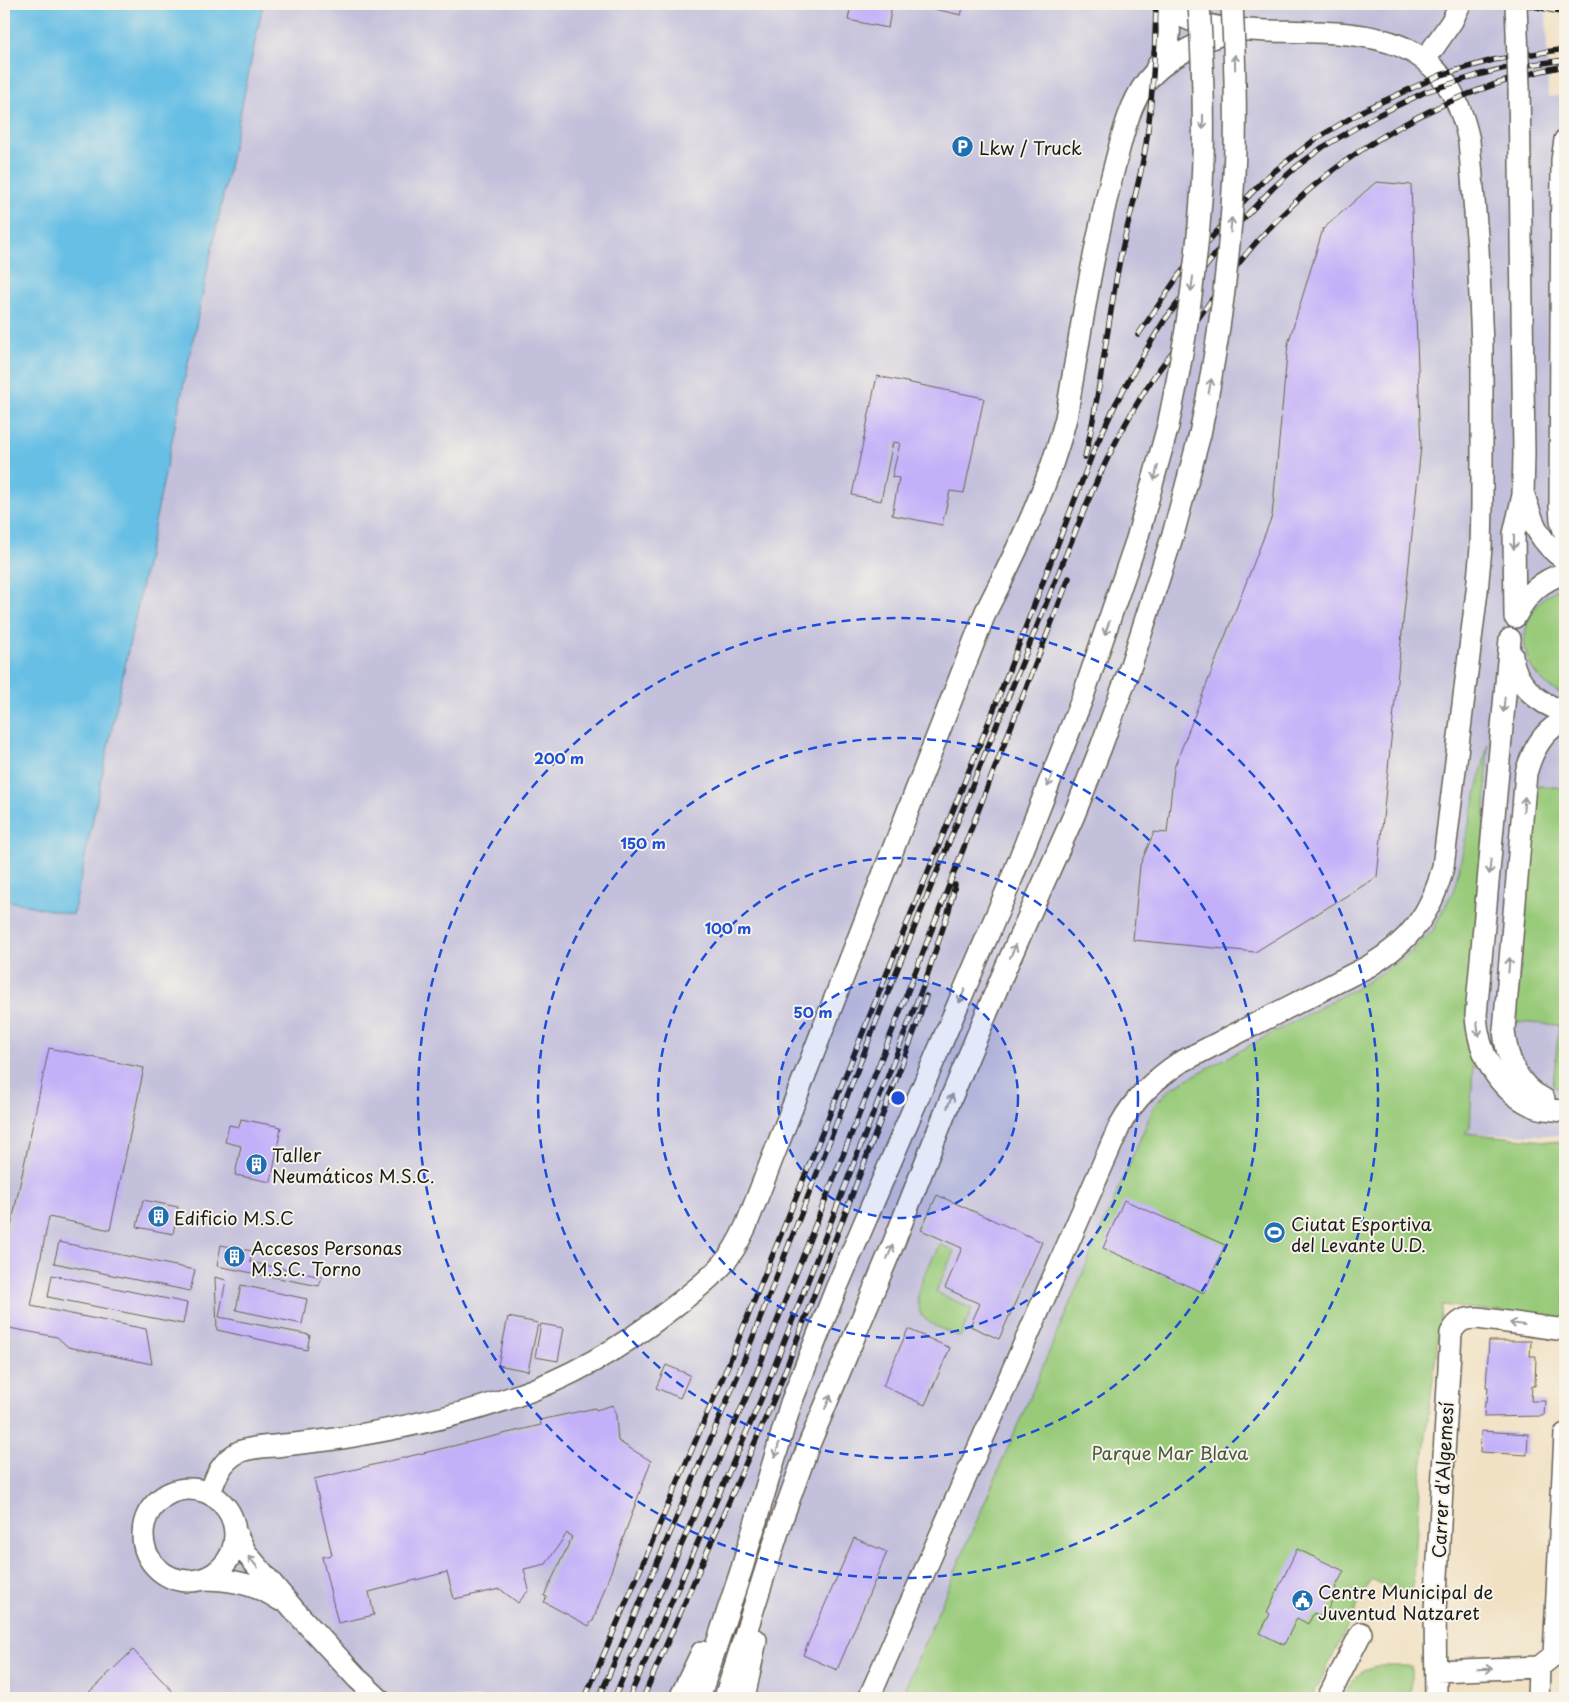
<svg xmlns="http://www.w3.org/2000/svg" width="1569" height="1702" font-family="'Playpen Sans',sans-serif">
<rect width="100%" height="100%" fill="#f7f3e8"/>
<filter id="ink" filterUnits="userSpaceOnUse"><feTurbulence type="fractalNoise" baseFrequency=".02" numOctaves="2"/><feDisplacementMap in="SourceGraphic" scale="10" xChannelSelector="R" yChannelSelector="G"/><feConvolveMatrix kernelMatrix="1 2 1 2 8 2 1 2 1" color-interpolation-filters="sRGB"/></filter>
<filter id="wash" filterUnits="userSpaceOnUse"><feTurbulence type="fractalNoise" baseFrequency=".0096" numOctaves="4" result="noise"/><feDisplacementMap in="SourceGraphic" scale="20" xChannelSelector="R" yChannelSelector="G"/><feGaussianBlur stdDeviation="1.12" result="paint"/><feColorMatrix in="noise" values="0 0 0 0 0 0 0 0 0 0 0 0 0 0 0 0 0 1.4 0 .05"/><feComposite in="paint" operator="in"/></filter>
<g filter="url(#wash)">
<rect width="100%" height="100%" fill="#f1e1c3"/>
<!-- industrial -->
<path fill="#c3c0db" d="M263,4h1283l2,93 17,-2v1041l-101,-3 -22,171 -12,104 -524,290h-902v-798l69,14z"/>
<!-- green -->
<path fill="#98ca79" stroke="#5a734a" d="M1565,586v109c-40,-15 -53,-59 -26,-92 7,-8 16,-14 26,-17z
M1488,744l-18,383 -5,6 100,10v176l-123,-14 -21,172 -9,121 -41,-19 -59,119h-411l254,-594 16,-16 194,-105 43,-28 25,-25 21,-41z
M1538,786l27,2v303l-12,-5 6,-61 -44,-3z
M940,1244l14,7 -18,41 36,17 -12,28c-11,-5 -26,-10 -35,-18 -20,-18 6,-56 15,-75z
M1376,1666h35v32h-68c8,-16 15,-28 33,-32z"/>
<!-- water -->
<path fill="#68bfe5" stroke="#426e80" d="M4,4h259l-190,911 -69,-15z"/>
<g id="blocks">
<!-- building -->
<path fill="#c2b0f9" d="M851,4h41l-4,24 -40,-8z
M912,4h52l-3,11z
M1329,4h22v4z
M1376,182l35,3 10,261 -44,431 -122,75 -122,-12 7,-75 14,-33 13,1 7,-65 98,-252 16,-172 35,-115z
M877,376l107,22 -20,95 -14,-2 -8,34 -50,-10 7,-37 -7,-1 8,-34 -7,-1 -12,59 -29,-6z
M49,1048l95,20 -34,162 -61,-13 -18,89 115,23 6,35 -84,-17 -11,-10 -53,-10v-68z
M241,1119l40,8 -10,55 -36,-7 6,-29 -16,-4 4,-17 10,2z
M937,1195l105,47 -43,97 -29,-13 10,-22 -35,-16 17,-40 -41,-18z
M143,1200l35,7 -5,27 -36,-7z
M1124,1200l101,45 -21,48 -101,-45z
M59,1242l136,28 -5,21 -136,-28z
M221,1245l31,6 -2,11 72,15 -3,9 -102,-20z
M52,1275l135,28 -4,21 -135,-27z
M215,1277l11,3 -7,37 91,18 -3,15 -90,-20z
M241,1285l66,14 -5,25 -66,-14z
M508,1317l30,6 -10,48 -30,-6z
M541,1324l23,4 -6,33 -23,-4z
M908,1329l42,19 -25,57 -42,-19z
M1489,1341h42l-1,15h6l-1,30h-3l-1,15h14l-1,15 -60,1 1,-15h2l1,-15h-2z
M4,1351l6,1 -5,25h-1z
M666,1365l24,10 -10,23 -24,-10z
M613,1405l3,11 2,25 33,20 -58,160 -2,1 -2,4 -45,-24 3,-5 -3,-1 28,-59 -5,-4 -21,31 -22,5 5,21 -11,13 -18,-14 -46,10 -7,-27 -78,20 5,23 -36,8 -16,-66 10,-2 -18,-76 227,-54 -1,-5 55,-12 1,2z
M1481,1431l47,3 -1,21 -47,-3z
M854,1538l33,14 -50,118 -34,-15z
M1297,1549l47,22 -9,17 2,2 -13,28 -10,-5 -6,11 -11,-6 -13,27 -24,-12 10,-19 -3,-2z
M133,1650l46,48h-96z"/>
</g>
</g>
<g filter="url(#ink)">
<use href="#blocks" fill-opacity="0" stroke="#676156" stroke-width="1"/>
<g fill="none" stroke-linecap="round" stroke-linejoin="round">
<defs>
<path id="minor" d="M1425,60l27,-39 8,-17
M1156,69c13,-24 19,-38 7,-65
M1565,140l-3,20 -2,346 1,14 4,14
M1524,495c9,29 15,47 41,65
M1515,617l-1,-83 9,-39 1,-41 -5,-367
M1515,617c12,-23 25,-36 50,-44
M1510,639l-34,376c2,37 20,73 55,90 10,5 23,5 34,6
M1512,655c2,29 27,49 53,57
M1544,1099c-27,-13 -38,-42 -40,-69l22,-257c6,-21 17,-44 39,-52
M143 1535a46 46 0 1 1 92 0a46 46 0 1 1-92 0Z
M210,1494c5,-17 12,-34 29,-42 14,-6 31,-5 45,-7 25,-3 50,-5 75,-10 52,-9 104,-20 154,-38 57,-19 111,-51 158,-88 18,-14 37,-28 52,-45 10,-11 17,-25 23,-38l240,-615c32,-62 63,-126 80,-193 14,-82 26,-165 47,-246 8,-30 15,-66 34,-91 14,-19 48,-37 70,-45
M235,1531l11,22 50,59 62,67 20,19
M203,1579c28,0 54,5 77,21
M1554,1655l11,-221
M1436,1671l103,-4 15,-12h11
M680,1698l22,-46
M699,1698l43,-130 49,-165 45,-114 172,-401 74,-189 55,-160 31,-113
M725,1698l57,-179 26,-72 86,-205 55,-139 57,-136 68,-152 27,-68 30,-82 43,-134 26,-97
M744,1698l12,-58
M869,1698l251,-573c15,-27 34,-45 59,-62l190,-97c40,-24 63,-53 74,-99l34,-276 4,-43 1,-43v-160l-4,-97 -9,-107c-24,-114 -106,-108 -200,-110 -26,-1 -55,-2 -79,-11 -10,-4 -18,-10 -26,-16
M1328,1698l33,-65
M1436,1698l-1,-87 16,-278c7,-13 14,-15 27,-15l87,12
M1538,1698l1,-31"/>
</defs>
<!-- minor casing -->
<use href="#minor" stroke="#676156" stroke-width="24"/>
<!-- minor -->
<use href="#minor" stroke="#fff" stroke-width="21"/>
<defs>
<path id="rail" d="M1523,4l42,9
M1138,335l41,-60 61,-70 27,-28 50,-39 49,-29 75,-34 52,-15 72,-11
M1085,457c16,-65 22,-132 35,-198 8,-39 20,-76 26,-115 7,-47 9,-93 10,-140
M585,1698l141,-328 266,-656 102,-264 22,-47 27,-48 21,-34 76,-99 33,-34 23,-21 27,-20 53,-31 49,-24 53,-17 27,-7 60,-8
M599,1698l139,-323 142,-363 205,-504c19,-45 41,-89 68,-130 12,-17 26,-34 39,-51 22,-30 43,-62 69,-90 79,-88 187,-148 303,-171
M614,1698l139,-316 144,-363 172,-441
M629,1698l137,-310 161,-412 22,-66 6,-25
M643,1698l134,-306 139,-365 10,-31"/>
</defs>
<!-- rail casing -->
<use href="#rail" stroke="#1c1c1c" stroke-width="5.5"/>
<!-- rail -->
<use href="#rail" stroke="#f7f3e8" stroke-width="4" stroke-dasharray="11" stroke-linecap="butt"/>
<defs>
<path id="minor-bridge" d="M1516,4l3,83
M1168,426c17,-79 29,-159 34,-240 3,-61 1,-122 -3,-182
M1200,434c18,-86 30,-172 34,-260 3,-56 1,-113 -2,-170"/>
</defs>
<!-- minor-bridge casing -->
<use href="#minor-bridge" stroke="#676156" stroke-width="24" stroke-linecap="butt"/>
<!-- minor-bridge -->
<use href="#minor-bridge" stroke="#fff" stroke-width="21"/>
</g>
<!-- one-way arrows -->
<defs><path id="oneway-shaft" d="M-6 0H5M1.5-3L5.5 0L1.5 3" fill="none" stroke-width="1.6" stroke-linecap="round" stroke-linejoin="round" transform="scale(1.25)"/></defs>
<g stroke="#999">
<use href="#oneway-shaft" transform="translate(1235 62) rotate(-91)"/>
<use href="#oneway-shaft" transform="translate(1203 122) rotate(90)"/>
<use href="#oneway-shaft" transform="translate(1231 225) rotate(-85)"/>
<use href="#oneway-shaft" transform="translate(1192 284) rotate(98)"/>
<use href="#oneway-shaft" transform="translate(1210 386) rotate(-79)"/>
<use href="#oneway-shaft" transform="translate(1156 473) rotate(104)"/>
<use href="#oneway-shaft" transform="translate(1514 542) rotate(90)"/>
<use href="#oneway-shaft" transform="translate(1107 628) rotate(110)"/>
<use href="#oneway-shaft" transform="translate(1504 705) rotate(95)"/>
<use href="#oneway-shaft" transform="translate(1050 780) rotate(111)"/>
<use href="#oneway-shaft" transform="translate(1524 804) rotate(-85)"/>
<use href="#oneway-shaft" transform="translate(1490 867) rotate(95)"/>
<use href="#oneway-shaft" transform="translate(1013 951) rotate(-66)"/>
<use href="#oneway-shaft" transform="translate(1509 965) rotate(-85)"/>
<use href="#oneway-shaft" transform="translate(962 996) rotate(113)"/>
<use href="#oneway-shaft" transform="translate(1478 1029) rotate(83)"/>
<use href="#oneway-shaft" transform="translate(950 1101) rotate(-68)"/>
<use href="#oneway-shaft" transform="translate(890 1252) rotate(-67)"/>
<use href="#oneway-shaft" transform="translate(1517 1324) rotate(-172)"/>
<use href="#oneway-shaft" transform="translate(828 1402) rotate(-67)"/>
<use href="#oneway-shaft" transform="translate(777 1450) rotate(107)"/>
<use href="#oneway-shaft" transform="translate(253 1562) rotate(-130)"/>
<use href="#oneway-shaft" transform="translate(1485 1669) rotate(-2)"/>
</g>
</g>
<!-- distance rings -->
<circle cx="898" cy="1098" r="120" fill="#1d4ed8" fill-opacity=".12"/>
<g fill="none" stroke="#1d4ed8" stroke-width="2.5" stroke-dasharray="9 6">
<circle cx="898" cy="1098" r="120"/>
<circle cx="898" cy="1098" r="240"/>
<circle cx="898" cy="1098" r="360"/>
<circle cx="898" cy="1098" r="480"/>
</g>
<!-- icons -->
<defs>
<symbol id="parking-disc" viewBox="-11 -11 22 22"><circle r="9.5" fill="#1f6fb2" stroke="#f7f3e8"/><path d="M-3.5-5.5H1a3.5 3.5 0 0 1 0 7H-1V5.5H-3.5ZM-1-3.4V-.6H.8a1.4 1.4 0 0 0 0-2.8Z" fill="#fff"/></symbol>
<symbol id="building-disc" viewBox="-11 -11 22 22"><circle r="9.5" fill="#1f6fb2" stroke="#f7f3e8"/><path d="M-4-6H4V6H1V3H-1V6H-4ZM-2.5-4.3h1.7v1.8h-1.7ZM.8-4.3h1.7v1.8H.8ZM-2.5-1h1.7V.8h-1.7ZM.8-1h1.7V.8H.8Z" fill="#fff"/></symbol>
<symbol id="stadium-disc" viewBox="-11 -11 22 22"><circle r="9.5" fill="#1f6fb2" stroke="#f7f3e8"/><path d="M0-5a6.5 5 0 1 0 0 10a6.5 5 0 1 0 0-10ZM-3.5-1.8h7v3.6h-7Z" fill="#fff"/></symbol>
<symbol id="civic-disc" viewBox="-11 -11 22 22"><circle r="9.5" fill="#1f6fb2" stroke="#f7f3e8"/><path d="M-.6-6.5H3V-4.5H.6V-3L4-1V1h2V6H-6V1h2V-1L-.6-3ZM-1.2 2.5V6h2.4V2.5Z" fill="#fff"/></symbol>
</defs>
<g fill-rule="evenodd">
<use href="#parking-disc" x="950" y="134" width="25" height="25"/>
<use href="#building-disc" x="244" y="1152" width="25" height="25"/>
<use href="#building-disc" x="146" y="1204" width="25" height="25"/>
<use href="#stadium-disc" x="1262" y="1220" width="25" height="25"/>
<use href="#building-disc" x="222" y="1244" width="25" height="25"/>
<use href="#civic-disc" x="1290" y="1588" width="25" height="25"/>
</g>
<g text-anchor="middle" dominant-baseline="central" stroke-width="4" stroke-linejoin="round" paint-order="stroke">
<!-- poi labels -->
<g font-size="18" fill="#1c1c1c" stroke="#f7f3e8" text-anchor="start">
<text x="979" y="147">Lkw / Truck</text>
<text x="272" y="1154">Taller<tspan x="272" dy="21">Neumáticos M.S.C.</tspan></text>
<text x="174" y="1217">Edificio M.S.C</text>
<text x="1291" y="1223">Ciutat Esportiva<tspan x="1291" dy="21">del Levante U.D.</tspan></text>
<text x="251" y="1247">Accesos Personas<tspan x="251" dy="21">M.S.C. Torno</tspan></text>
<text x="1318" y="1591">Centre Municipal de<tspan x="1318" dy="21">Juventud Natzaret</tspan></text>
</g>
<!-- park labels -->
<g font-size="18" fill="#47593d" stroke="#f7f3e8">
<text x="1170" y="1452">Parque Mar Blava</text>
</g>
<!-- street labels -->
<g font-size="18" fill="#1c1c1c" stroke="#f7f3e8">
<text transform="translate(1442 1480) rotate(-87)">Carrer d'Algemesí</text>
</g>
</g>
<circle cx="898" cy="1098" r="8" fill="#1d4ed8" stroke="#f7f3e8" stroke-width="2.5"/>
<g font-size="15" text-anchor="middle" font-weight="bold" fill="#1d4ed8" stroke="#f7f3e8" stroke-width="4" stroke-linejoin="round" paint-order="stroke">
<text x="559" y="764">200 m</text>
<text x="643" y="849">150 m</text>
<text x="728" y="934">100 m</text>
<text x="813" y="1018">50 m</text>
</g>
<!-- margin -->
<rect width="1569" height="1702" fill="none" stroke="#f7f3e8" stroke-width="20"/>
</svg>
